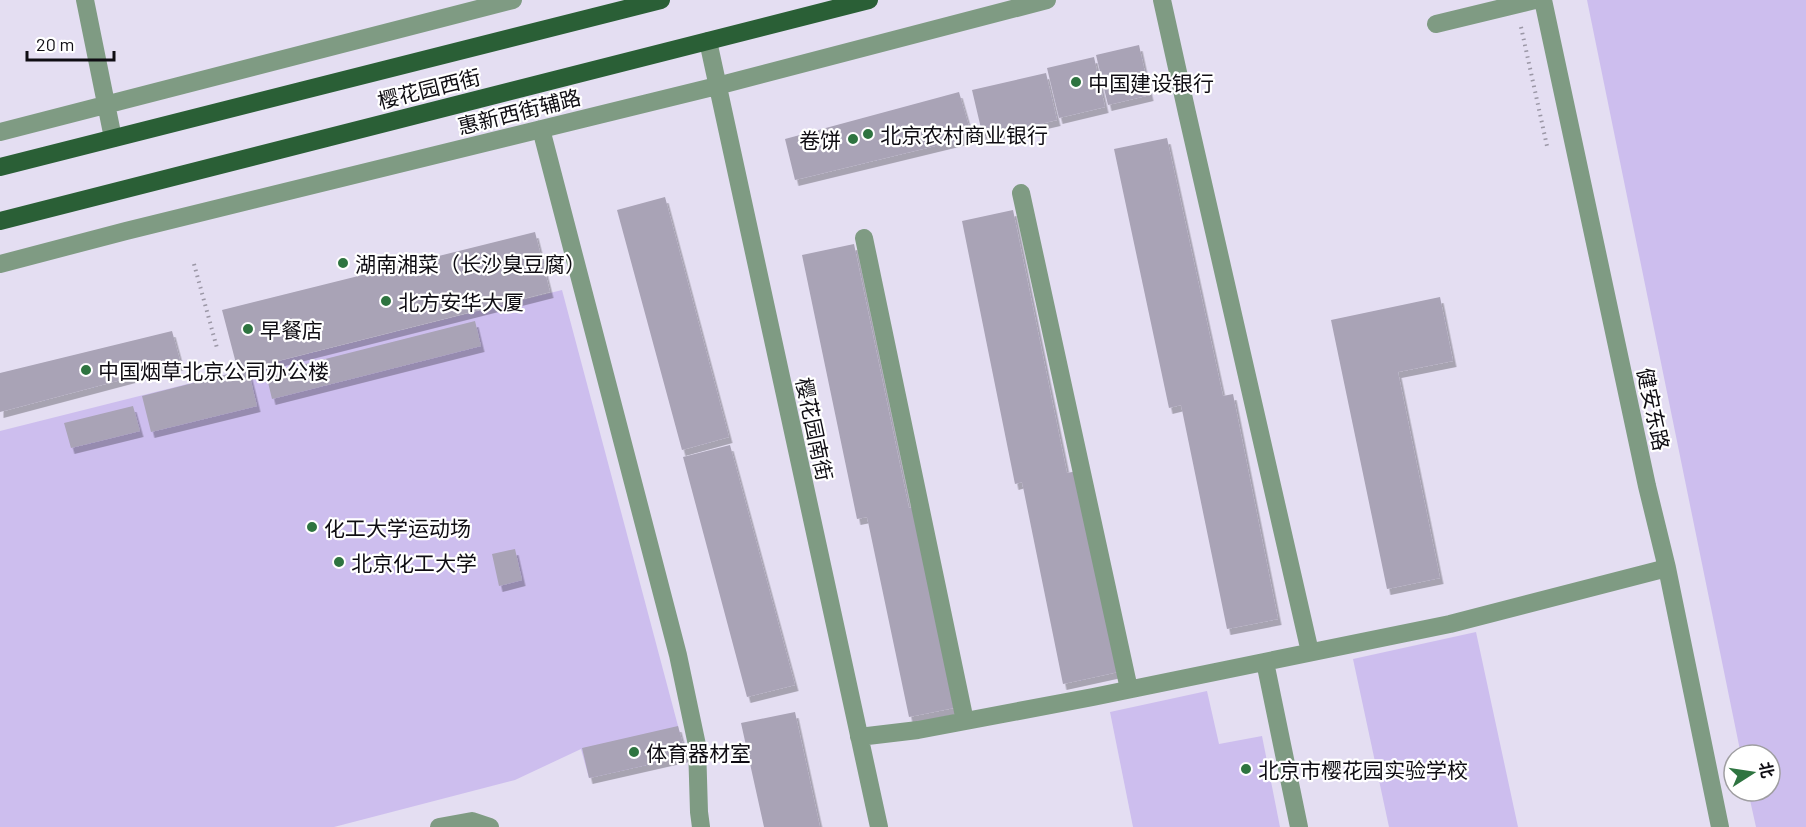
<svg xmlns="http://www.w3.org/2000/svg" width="1806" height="827" font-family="Barlow,'Noto Sans SC',sans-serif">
<defs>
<filter id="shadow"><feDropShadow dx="3.5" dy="6" stdDeviation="0" flood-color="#0004"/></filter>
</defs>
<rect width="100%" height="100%" fill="#e4def2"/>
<!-- green -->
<path fill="#cdbeee" d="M1587,0h219v827h-50l-8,-36h22v-36h-29z
M562,290l124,466 -97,22 -8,-29 -66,31 -181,47h-334v-396z
M1476,632l42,195h-129l-36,-168z
M1207,691l12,53 43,-8 18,91h-147l-23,-115z"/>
<!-- building -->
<path fill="#a9a3b6" filter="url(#shadow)" d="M1139,45l11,50 -42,10 -12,-50z
M1094,57l11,50 -46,11 -12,-50z
M1046,73l11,47 -74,17 -11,-47z
M959,92l13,45 -177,43 -10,-41z
M1167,138l56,258 10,-2 45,225 -51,10 -46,-224 -12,3 -55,-259z
M665,197l64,240 -47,13 -65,-240z
M1013,210l54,263 10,-2 41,201 -55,12 -41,-202 -7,2 -53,-263z
M535,232l15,60 -312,79 -16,-61z
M854,244l55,264 7,-2 43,201 -50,10 -42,-200 -10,2 -55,-264z
M1440,297l13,64 -55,11 42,206 -53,11 -56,-269z
M475,321l6,25 -209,53 -6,-25z
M172,331l9,33 -181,48v-39z
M248,369l9,37 -106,26 -9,-36z
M133,406l7,25 -69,17 -7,-25z
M730,445l65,240 -48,12 -64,-240z
M515,549l7,31 -23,6 -7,-32z
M795,712l25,115h-56l-23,-104z
M678,726l8,30 -97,22 -7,-30z"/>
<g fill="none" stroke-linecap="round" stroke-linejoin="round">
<!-- path -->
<path stroke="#9b97a6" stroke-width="4" stroke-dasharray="1.5 4.5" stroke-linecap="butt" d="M1521,27l26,119
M194,264l23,84"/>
<!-- minor -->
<path stroke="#7f9b83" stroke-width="18" d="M85,0l28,138
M1162,0l25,113 123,539
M1543,0l104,486 20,82 53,259
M1436,24l99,-24
M708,41l171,786
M541,129l137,526 19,90 2,67 2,15
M0,132l513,-132
M1021,193l108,496
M864,238l101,483
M0,264l126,-33 591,-145 330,-86
M1265,662l34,165
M859,737l59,-7 175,-33 357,-73 217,-56
M439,827l33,-6 18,6"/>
<!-- major -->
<path stroke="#2a5f36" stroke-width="18" d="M0,167l661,-167
M0,221l869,-221"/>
</g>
<!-- markers -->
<g fill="#2e7440" stroke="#fff" stroke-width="2">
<circle cx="1076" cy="82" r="6"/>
<circle cx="868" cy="134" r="6"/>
<circle cx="853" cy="139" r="6"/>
<circle cx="343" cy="263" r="6"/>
<circle cx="386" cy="301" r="6"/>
<circle cx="248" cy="329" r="6"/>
<circle cx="86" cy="370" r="6"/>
<circle cx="312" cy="527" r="6"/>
<circle cx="339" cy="562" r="6"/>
<circle cx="634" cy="752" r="6"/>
<circle cx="1246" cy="769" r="6"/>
</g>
<g text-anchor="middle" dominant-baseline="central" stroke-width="4.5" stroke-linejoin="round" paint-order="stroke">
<!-- poi labels -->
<g font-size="21" fill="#0f0d13" stroke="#fff" text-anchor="start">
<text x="1088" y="82">中国建设银行</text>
<text x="880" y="134">北京农村商业银行</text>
<text x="841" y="139" text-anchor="end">卷饼</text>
<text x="355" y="263">湖南湘菜（长沙臭豆腐）</text>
<text x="398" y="301">北方安华大厦</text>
<text x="260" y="329">早餐店</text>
<text x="98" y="370">中国烟草北京公司办公楼</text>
<text x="324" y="527">化工大学运动场</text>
<text x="351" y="562">北京化工大学</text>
<text x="646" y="752">体育器材室</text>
<text x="1258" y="769">北京市樱花园实验学校</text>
</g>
<!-- street labels -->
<g font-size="21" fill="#0f0d13" stroke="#fff">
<text transform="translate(429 88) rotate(-14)">樱花园西街</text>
<text transform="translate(519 111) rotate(-14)">惠新西街辅路</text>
<text transform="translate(1654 409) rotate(78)">健安东路</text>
<text transform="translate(815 429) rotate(78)">樱花园南街</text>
</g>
</g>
<!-- north arrow -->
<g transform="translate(1752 773) rotate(78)"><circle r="28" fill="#ffffff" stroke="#9f9ea1" stroke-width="1.5"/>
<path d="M0-4.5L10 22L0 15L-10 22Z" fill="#2e7440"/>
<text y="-9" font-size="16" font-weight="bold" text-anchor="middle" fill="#0f0d13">北</text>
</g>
<!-- scale -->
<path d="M27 51v9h87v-9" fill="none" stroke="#0f0d13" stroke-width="3"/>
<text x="36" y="51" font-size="18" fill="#0f0d13" stroke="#ffffff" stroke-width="4.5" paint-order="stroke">20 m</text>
</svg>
